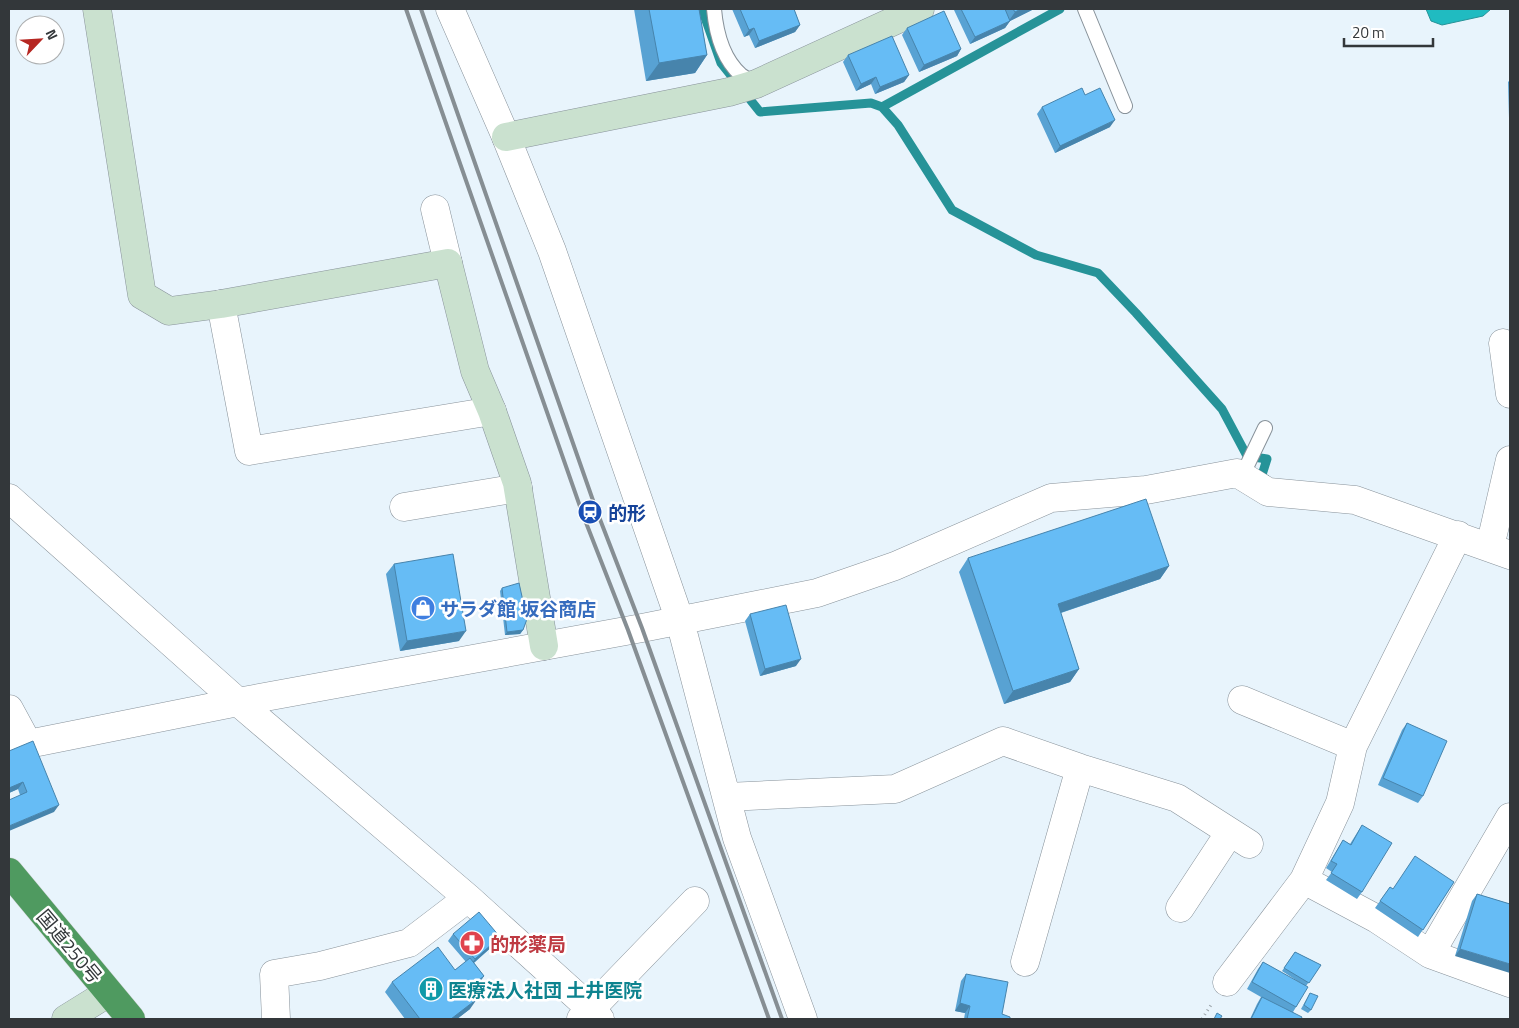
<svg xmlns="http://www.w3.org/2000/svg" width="1519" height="1028" font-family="'Titillium Web','Noto Sans JP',sans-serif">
<rect width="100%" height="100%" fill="#e8f4fc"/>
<!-- water -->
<path fill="#20bbc1" stroke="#269398" d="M1426,9h65l-8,7 -41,9 -11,-4z"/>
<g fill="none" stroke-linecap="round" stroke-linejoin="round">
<!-- stream -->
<path stroke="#269398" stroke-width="9" d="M702,9l19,54 39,49 111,-9 11,4 16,18 54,85 84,45 62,18 38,40 86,96 25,47 20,3 -6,19 5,1
M882,107l178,-98"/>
<defs>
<path id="lane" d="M714,9c2,23 9,50 27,66 4,3 9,6 14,8
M1085,9l40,97
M1242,476l23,-48"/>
<path id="street" d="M450,9l56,128 46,114 128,370 57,217 66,181
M435,209l13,54
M221,304l28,147 243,-40
M1503,343l7,51
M9,498l229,204 230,196 124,112 8,9
M404,507l114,-19
M1490,547l20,-87
M1242,700l111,46
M9,709l19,35
M9,750l19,-6 210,-42 404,-74 175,-35 78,-27 156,-68 95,-8 91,-17 31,19 87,8 155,55
M727,797l168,-8 108,-48 77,27 97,30 72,46
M1304,880l73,39 53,35 80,29
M1180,908l50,-76
M1430,954l80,-137
M1025,962l55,-194
M1227,982l77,-102 36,-77 13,-57 105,-211
M276,1019l-2,-45 46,-8 89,-23 59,-45
M581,1019l114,-118"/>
<path id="secondary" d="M97,9l45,286 27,16 52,-7 227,-41 27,108 17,40 25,72 27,163
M506,137l223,-45 27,-8 164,-75
M66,1019l42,-26"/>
<path id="highway" d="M9,872l122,147"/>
</defs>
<!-- lane casing -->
<use href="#lane" stroke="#88929a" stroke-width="16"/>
<!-- street casing -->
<use href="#street" stroke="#88929a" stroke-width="29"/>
<!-- secondary casing -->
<use href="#secondary" stroke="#88929a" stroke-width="29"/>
<!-- highway casing -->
<use href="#highway" stroke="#d2d3d4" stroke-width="29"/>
<!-- path -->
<path stroke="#99a2a7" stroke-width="3" stroke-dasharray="1 4" stroke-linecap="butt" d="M1202,1019l9,-14"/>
<!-- lane -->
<use href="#lane" stroke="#fff" stroke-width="14"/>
<!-- street -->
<use href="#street" stroke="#fff" stroke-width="28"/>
<!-- secondary -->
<use href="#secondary" stroke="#cae1cf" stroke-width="28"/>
<!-- highway -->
<use href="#highway" stroke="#4f9a60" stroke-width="28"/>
<!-- rail -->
<path stroke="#868e93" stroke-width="4" d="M406,9l177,506 45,115 141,389
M421,9l175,500 46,119 140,391"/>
</g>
<!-- wall -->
<path fill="#58a2d3" d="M634,9h65l8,46 -12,18 -49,8z
M732,9h62l6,16 -5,7 -40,16 -6,-13 -5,2z
M955,9h79l-24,12 -5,7 -35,16 -16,-34z
M907,28l54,21 -4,7 -38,16 -17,-37z
M848,55l61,20 -5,7 -29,12 -4,-10 -15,7 -13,-29z
M1510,80v38h-1l-1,-36z
M1085,95l25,32 -55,26 -18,-39 5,-7z
M968,558l201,8 -9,13 -99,34 18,56 -9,13 -66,22 -45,-132z
M394,564l65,77 -59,10 -14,-77z
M502,588l21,42 -3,4 -15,1 -5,-44z
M750,614l46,52 -36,10 -15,-55z
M1407,723l16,73 -5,7 -40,-18 24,-55z
M9,751l45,61 -34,-17 -2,-6 -9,4z
M1362,825v67l-5,7 -31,-19 6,-8 -6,-4 17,-28 7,4z
M1454,882l-36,55 -43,-29 15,-21 3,2z
M1477,894l33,10 -55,52 17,-55z
M453,934l42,10 -21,19 10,13 -7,10 -6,5 -1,18 -13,10h-52l-20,-27 7,-10 63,-12 11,-8 -18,-21z
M1295,952l26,13 -15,21 -10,21 -3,5 8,7h-51l7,-15 4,-7 -14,-8 11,-20 5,-7 42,24 -23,-15z
M966,974l36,40 8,5h-46l1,-6 -10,-2 6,-30z
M1310,993l1,17 -3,3 -7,-4z"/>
<!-- shaded-wall -->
<path fill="#4784ac" d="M1021,9h13l-24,12 -5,7 -35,16 5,-7 33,-15 7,-10z
M800,25l-5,7 -40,16 4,-7z
M754,28l-5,7 -5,2 5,-7z
M961,49l-4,7 -38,16 5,-7z
M707,55l-12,18 -49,8 13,-18z
M909,75l-5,7 -29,12 5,-7z
M876,77l-5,7 -15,7 5,-7z
M1115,120l-5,7 -55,26 5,-7z
M1169,566l-9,13 -112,38 10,-13z
M523,630l-3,4 -15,1 2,-3z
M466,631l-7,10 -59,10 7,-10z
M801,659l-5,7 -36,10 5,-7z
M1079,669l-9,13 -66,22 9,-13z
M23,782l-5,7 -9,4v-5z
M59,805l-5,7 -45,19v-5z
M500,937l-5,7 -25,22 5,-7z
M1460,949l50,15v9l-55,-17z
M484,976l-7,10 -15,12 7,-10z
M477,999l-7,10 -13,10h-6z
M960,1003l10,3 -5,7 -10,-2z"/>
<!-- building -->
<path fill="#66bcf5" stroke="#4784ac" d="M649,9h50l8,46 -48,8z
M740,9h54l6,16 -41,16 -5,-13 -5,2z
M961,9h44l5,12 -35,16z
M1013,9h8l-6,3z
M944,11l17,38 -37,16 -17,-37z
M892,36l17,39 -29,12 -4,-10 -15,7 -13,-29z
M1082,88l3,7 15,-7 15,32 -55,26 -18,-39z
M1146,499l23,67 -111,38 21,65 -66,22 -45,-133z
M453,554l13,77 -59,10 -13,-77z
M519,583l8,36 -4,11 -16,2 -5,-44z
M786,605l15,54 -36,10 -15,-55z
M1407,723l40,18 -24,55 -40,-18z
M33,741l26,64 -50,21v-26l18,-8 -4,-10 -14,6v-37z
M1362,825l30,18 -30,49 -31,-19 6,-9 -6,-3 12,-21 8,5z
M1415,856l39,26 -31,48 -43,-29 10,-14 3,2z
M1477,894l33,10v60l-50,-15z
M479,912l21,25 -25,22 -22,-25z
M438,947l17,23 15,-12 14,18 -15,12 8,11 -26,20h-31l-28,-37z
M1295,952l26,13 -12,18 -25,-15z
M1263,962l45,25 -12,20 -44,-25z
M966,974l42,8 -6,32 8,3v2h-43l3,-13 -10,-3z
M1310,993l8,3 -7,14 -7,-5z
M1262,997l40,20 -1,2h-50z
M1217,1013l5,3 -2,3h-6z"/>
<!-- icons -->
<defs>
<symbol id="station-disc" viewBox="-11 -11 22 22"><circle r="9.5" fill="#1a4fb4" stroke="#fff"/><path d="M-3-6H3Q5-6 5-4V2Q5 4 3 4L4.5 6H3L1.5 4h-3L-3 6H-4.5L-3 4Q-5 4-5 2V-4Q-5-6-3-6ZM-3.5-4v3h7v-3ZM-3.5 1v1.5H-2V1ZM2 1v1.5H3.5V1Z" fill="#fff"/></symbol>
<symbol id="shop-disc" viewBox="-11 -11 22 22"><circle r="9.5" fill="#3f7fe0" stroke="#fff"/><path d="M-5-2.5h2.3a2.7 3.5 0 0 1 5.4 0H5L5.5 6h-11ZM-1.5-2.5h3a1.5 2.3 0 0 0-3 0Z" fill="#fff"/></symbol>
<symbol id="pharmacy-disc" viewBox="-11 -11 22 22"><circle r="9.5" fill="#e0444e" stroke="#fff"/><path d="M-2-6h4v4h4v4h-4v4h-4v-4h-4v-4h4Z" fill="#fff"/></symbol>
<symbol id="building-disc" viewBox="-11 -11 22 22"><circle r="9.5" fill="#0f9aa8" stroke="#fff"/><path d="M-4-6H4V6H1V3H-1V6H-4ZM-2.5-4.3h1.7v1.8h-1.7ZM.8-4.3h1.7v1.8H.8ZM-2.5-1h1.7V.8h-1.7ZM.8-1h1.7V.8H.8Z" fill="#fff"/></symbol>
</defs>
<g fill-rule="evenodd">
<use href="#station-disc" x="576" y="498" width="28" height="28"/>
<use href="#shop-disc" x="409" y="594" width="28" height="28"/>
<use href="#pharmacy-disc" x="458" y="929" width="28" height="28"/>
<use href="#building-disc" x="417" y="975" width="28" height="28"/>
</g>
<g text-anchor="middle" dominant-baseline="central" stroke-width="5" stroke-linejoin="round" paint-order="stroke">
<!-- transit labels -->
<g font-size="19" font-weight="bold" fill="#164399" stroke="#fff" text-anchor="start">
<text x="608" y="512">的形</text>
</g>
<!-- shop labels -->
<g font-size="19" font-weight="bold" fill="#366cbe" stroke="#fff" text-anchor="start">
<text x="440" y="608">サラダ館 坂谷商店</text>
</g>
<!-- health labels -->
<g font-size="19" font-weight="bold" fill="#be3a42" stroke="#fff" text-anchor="start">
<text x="490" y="943">的形薬局</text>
</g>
<!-- street labels -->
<g font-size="19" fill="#33373a" stroke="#fff">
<text transform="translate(70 946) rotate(50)">国道250号</text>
</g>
<!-- culture labels -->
<g font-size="19" font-weight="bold" fill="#0d838f" stroke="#fff" text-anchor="start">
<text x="448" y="989">医療法人社団 土井医院</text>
</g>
</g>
<!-- border -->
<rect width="1519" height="1028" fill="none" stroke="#33373a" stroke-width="20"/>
<!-- north arrow -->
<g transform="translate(40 40) rotate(65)"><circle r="24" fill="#ffffff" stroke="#adafb0"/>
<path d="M0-4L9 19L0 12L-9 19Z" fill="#b62722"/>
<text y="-8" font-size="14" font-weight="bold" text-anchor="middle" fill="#33373a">N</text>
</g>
<!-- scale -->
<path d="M1344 38v8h89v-8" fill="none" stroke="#33373a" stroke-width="2.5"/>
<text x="1352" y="38" font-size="15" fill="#33373a" stroke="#ffffff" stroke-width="4" paint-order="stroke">20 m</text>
</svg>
